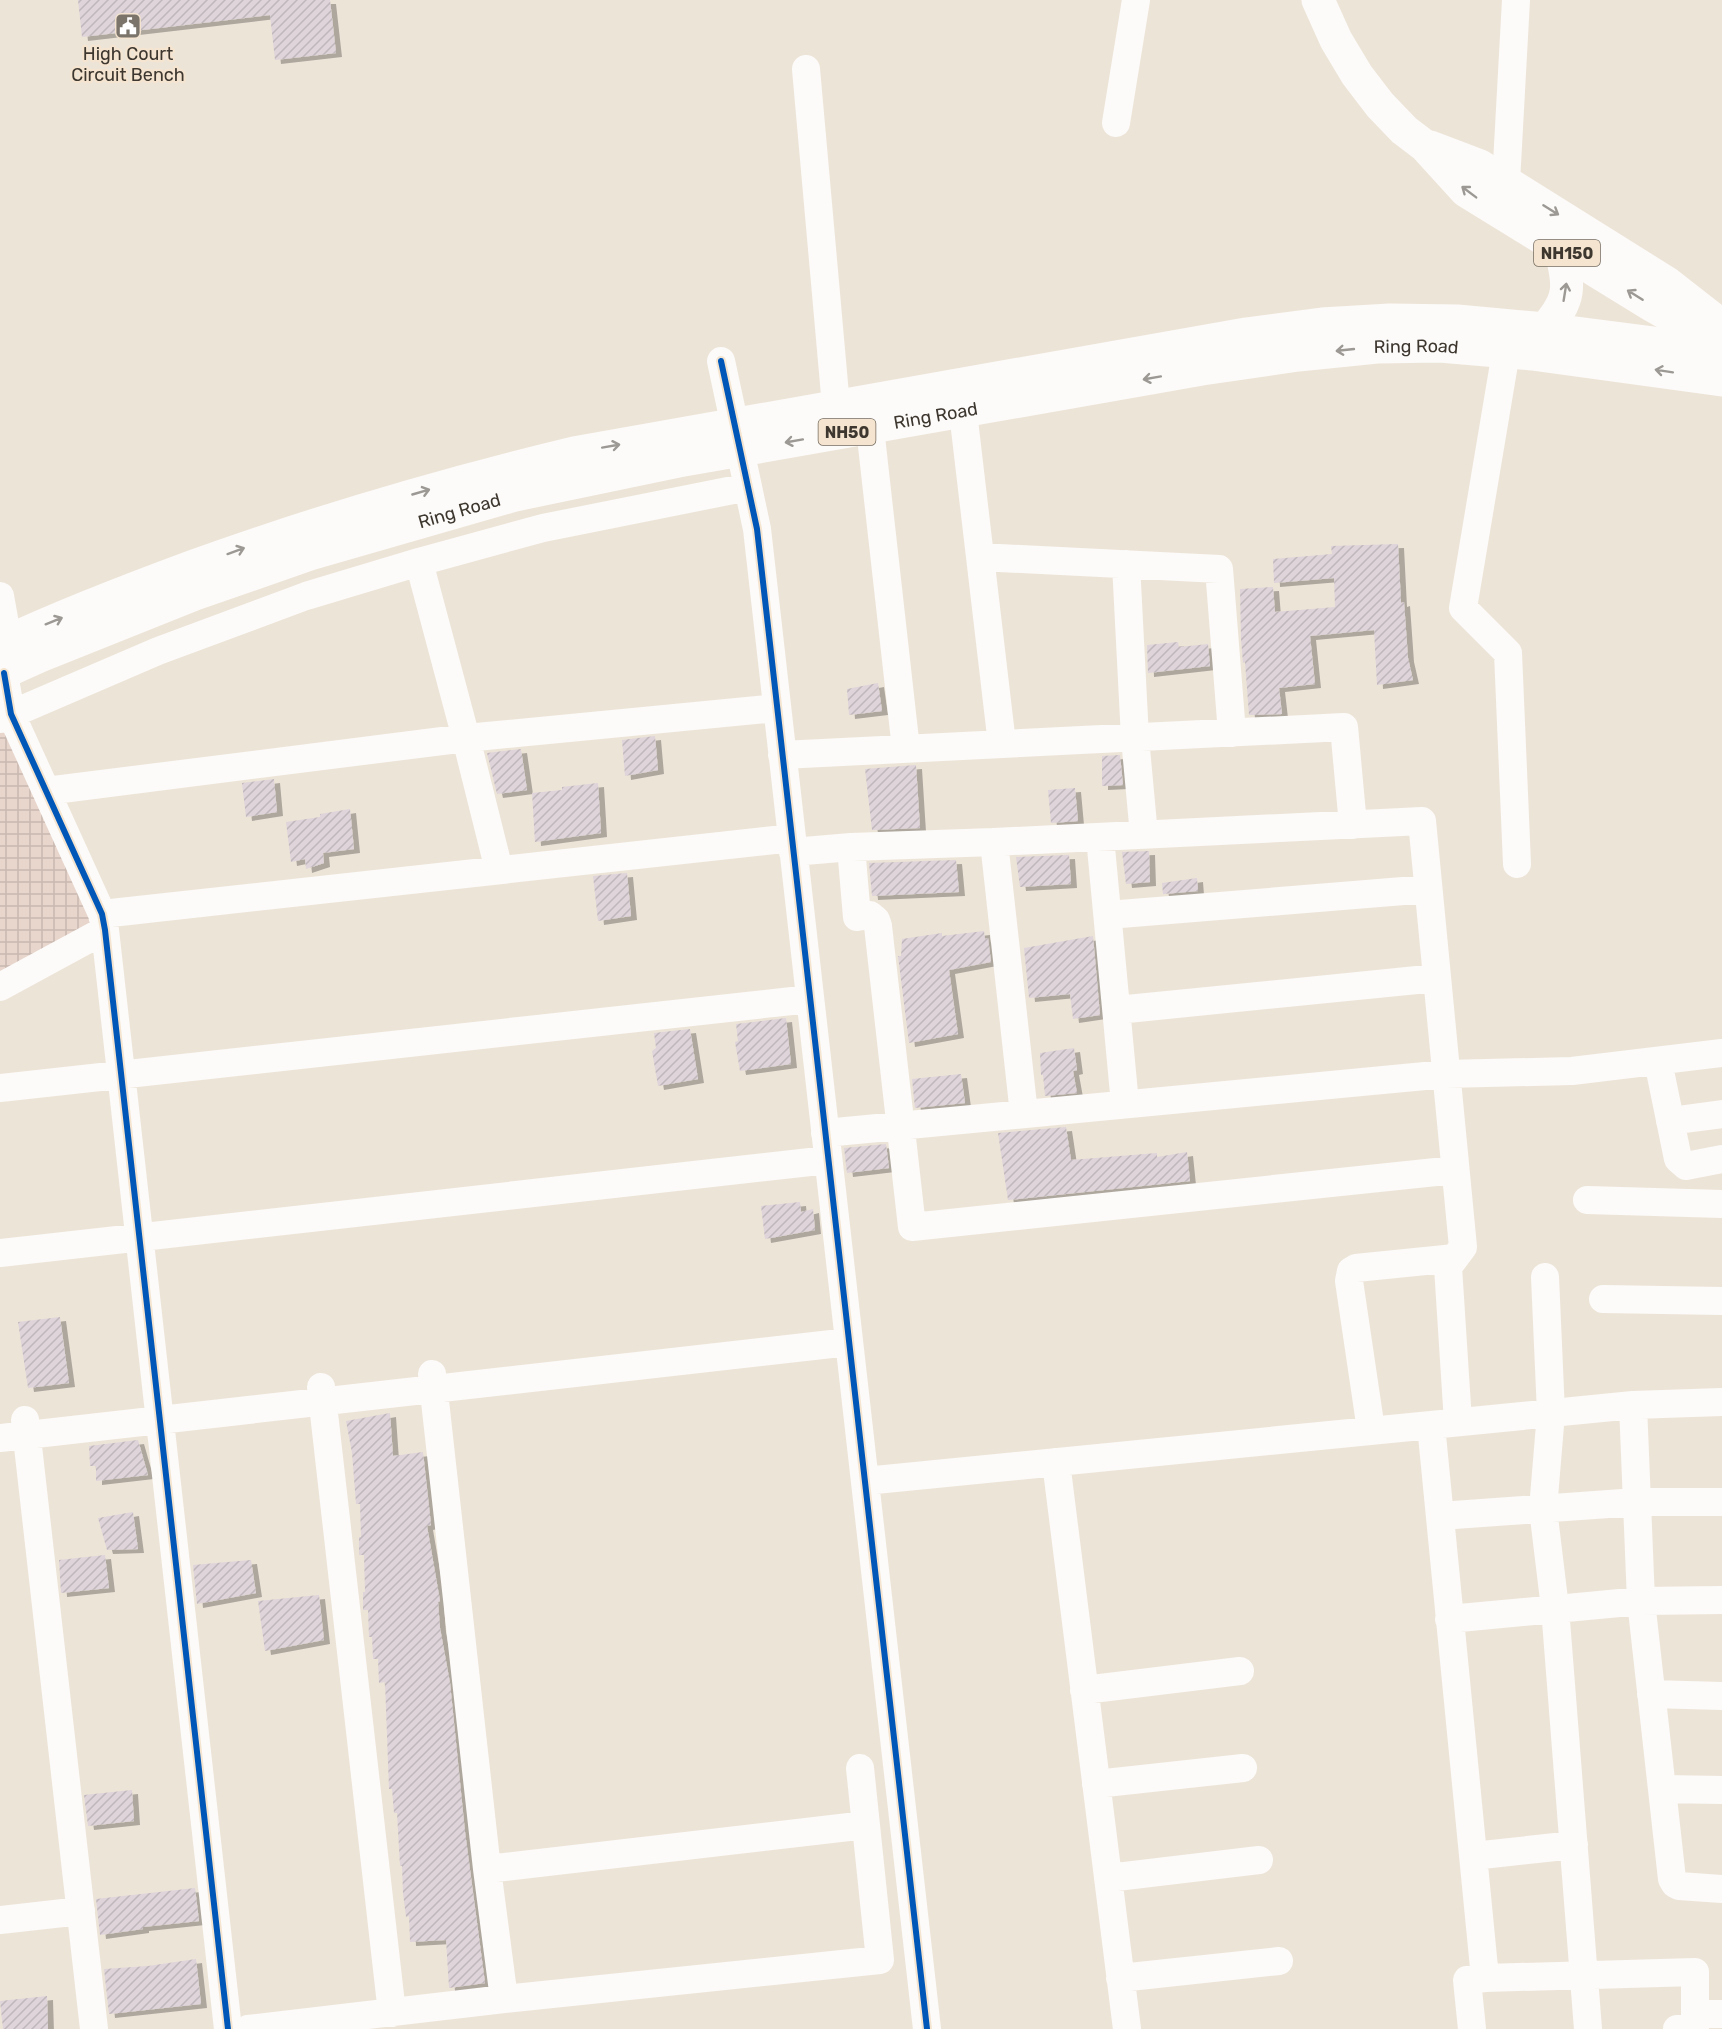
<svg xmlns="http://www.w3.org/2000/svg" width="1722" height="2029" font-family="Rubik,sans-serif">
<defs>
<pattern id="industrial-grid" width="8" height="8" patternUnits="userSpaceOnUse" patternTransform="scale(1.5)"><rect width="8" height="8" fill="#e8d6cd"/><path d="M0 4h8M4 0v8" fill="none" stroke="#c8b8b0"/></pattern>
<pattern id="building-hatch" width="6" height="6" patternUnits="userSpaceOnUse" patternTransform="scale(1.5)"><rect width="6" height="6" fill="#ded4da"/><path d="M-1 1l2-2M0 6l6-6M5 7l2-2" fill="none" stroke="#bfb7bb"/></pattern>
<filter id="shadow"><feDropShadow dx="6" dy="4" stdDeviation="0" flood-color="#0004"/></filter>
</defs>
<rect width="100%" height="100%" fill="#ede4d8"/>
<!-- industrial -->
<path fill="url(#industrial-grid)" d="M0,719l102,195 -102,73z"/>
<!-- building -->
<path fill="url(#building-hatch)" filter="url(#shadow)" d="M78,0h252l6,53 -61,7 -5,-45 -188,22z
M1398,544l3,59 3,-1 4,56 5,22 -36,5 -3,-55 -64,6 5,48 -36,4 3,26 -33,1 -4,-53 -2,1 -2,-24 -1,-50 33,-2 2,25 60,-5 -1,-29 -60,5 -1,-24 59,-5 -1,-8z
M1178,642l1,5 29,-3 2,22 -62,7 -1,-28z
M878,683l4,28 -33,4 -2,-26z
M655,736l3,34 -33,6 -3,-36z
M521,749l6,41 -30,4 -10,-41z
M1120,755l3,30 -21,1v-30z
M916,765l4,63 -48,2 -7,-61z
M274,779l3,33 -31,5 -4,-34z
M598,783l3,50 -66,9 -3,-49 30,-3v-3z
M1075,788l3,33 -27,2 -3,-33z
M350,809l4,40 -31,4 1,10 -18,6 -1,-10 -14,3 -5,-40 34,-5v-3z
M1149,851l1,31 -24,2 -4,-32z
M1069,855l2,29 -51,3 -4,-30z
M956,860l3,32 -87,4 -3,-33z
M627,873l4,43 -33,5 -5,-45z
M1197,878l1,13 -35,3 -1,-11z
M984,931l1,8 3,-1 3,24 -42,8 9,64 -49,9 -11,-87h3l1,-17 40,-6v3z
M1093,936l7,79 -27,4 -3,-25 -41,4 -5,-50z
M786,1018l5,46 -51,7 -5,-29 3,-1 -2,-17z
M690,1029l8,50 -40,7 -6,-35 4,-3 -2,-15z
M1074,1048l3,22 -4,1 4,22 -32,3 -2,-21h-2l-1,-22z
M961,1074l4,29 -50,5 -3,-29z
M1066,1127l5,33 86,-7v4l30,-5 3,29 -182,19 -10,-67z
M886,1144l3,24 -42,5 -3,-25z
M800,1202l1,10 12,-3 2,21 -50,9 -4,-33z
M60,1317l9,66 -41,5 -10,-66z
M390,1413l3,43 30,-4 8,73 -4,1 13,75 -2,1 2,26 10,55 15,149 20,151 -36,5 -3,-48 -36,2 -1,-26 -3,1 -3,-24 -1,-27h-2l-3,-53h-3l-2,-24h-3l-4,-107 -6,1 -1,-24h-5l-1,-22h-3l-1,-27h-5v-18h2l-1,-37h-5v-18h2l-1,-33h-4l-4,-51 -6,-32z
M138,1440l10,35 -52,6v-15h-6l-1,-20z
M133,1512l5,37 -31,1 -9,-32z
M105,1555l4,33 -48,5 -2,-33z
M251,1560l5,33 -59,11 -4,-39z
M319,1595l5,45 -59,11 -7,-50z
M132,1790l2,31 -46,5 -4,-31z
M195,1888l4,33 -56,6v2l-43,6 -4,-36z
M196,1959l5,45 -92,10 -5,-45 44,-3z
M47,1996l1,33h-45l-3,-28z"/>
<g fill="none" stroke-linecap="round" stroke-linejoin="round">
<!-- minor -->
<path stroke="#fcfbf9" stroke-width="28" d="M806,69l30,337
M1116,123l20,-123
M1506,182l10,-182
M1506,352l-43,256 45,45 9,211
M721,361l36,168 170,1500
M963,412l39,332
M870,428l36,321
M980,557l239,12 13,164
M419,562l47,176 33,132
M1126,564l9,174 9,97
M0,596l8,45 -3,22
M4,673l7,41 91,200 3,16 123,1099
M0,719l158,-68 148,-55 113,-34 124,-34 205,-41
M782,755l562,-28 9,98
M46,791l420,-53 311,-30
M1100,837l25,267
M994,842l30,272
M851,847l6,70 13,-2 6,5 2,6 34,301 543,-57
M793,852l58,-5 143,-5 428,-21 41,426 -15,20 10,155
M102,914l690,-76
M1108,915l320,-26
M0,987l105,-57
M1117,1010l320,-32
M1658,1061l20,98 8,7 36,-7
M0,1088l810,-89
M1670,1121l52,-7
M825,1133l621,-59 126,-3 150,-18
M1587,1200l135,4
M0,1253l828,-93
M1545,1277l6,136 -8,96 12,99 33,421
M1603,1299l119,2
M432,1374l55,495 17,130
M321,1387l71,626
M1633,1405l89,-3
M25,1420l69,609
M1431,1425l54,553 -18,2 5,49
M1371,1430l-22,-149 2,-10 5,-3 99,-10
M0,1438l849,-96
M1056,1462l71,567
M865,1481l768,-76 8,196 81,-1
M1440,1516l197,-14h85
M1449,1619l192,-18 31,278 3,5 4,2 43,3
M1084,1690l156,-19
M1651,1694l71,2
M1096,1784l147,-16
M1662,1789l60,1
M1473,1856l101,-11
M487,1869l379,-44
M1108,1878l151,-18
M0,1920l81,-9
M1120,1978l159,-17
M1485,1978l210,-6v41
M248,2029l256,-30 376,-39 -20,-192
M1677,2029h18v-16l27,1"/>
<!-- highway -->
<g stroke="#fcfbf9" stroke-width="33">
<path d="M1318,0l18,40 21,35 23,30 24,25 21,16 41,45 187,115 69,39"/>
<path d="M1430,147l50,19 187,117 55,43"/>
<path d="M1545,329c27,-31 24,-42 16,-79"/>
<path d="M0,645c63,-30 129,-55 194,-79 125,-45 251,-82 380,-113l672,-119 76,-10 68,-4 67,1 88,8 177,23"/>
<path id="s1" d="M0,674l40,-18 155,-62 115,-40 205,-59 163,-34 524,-92 96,-14 79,-8 63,-1 92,8 190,26"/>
</g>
<defs>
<path id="cycleway" d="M721,361l36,168 170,1500
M4,673l7,41 91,200 3,16 123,1099"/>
</defs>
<!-- cycleway casing -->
<use href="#cycleway" stroke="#f5e5d0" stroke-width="10"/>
<!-- cycleway -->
<use href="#cycleway" stroke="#0057b8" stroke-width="6"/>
</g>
<!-- one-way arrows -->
<defs><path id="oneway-shaft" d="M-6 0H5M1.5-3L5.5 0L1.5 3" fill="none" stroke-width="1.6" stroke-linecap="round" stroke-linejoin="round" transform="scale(1.5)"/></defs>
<g stroke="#9c9994">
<use href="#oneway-shaft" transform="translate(1469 192) rotate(-143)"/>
<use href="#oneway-shaft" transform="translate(1551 210) rotate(32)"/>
<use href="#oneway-shaft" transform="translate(1565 292) rotate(-81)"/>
<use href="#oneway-shaft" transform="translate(1635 295) rotate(-148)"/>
<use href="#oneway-shaft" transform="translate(1345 350) rotate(174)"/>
<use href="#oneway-shaft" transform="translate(1664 371) rotate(-171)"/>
<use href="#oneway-shaft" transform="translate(1152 378) rotate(170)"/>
<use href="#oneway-shaft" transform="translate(794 441) rotate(170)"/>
<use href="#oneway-shaft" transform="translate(611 446) rotate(-10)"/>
<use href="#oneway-shaft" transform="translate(421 492) rotate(-16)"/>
<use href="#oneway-shaft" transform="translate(236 551) rotate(-20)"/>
<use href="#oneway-shaft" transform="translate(54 621) rotate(-22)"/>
</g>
<!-- icons -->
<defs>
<symbol id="civic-square" viewBox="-11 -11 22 22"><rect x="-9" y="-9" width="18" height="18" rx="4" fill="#7b746a" stroke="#f5e5d0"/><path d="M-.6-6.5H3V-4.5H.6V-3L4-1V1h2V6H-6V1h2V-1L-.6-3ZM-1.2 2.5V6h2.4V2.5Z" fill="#fff"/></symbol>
</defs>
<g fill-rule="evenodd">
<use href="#civic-square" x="113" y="11" width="30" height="30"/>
</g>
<g text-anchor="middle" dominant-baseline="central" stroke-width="4.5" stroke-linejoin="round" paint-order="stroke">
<!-- shield labels -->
<g fill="#f5e5d0" stroke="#746b5f" stroke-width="1.5">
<rect x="1534" y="240" width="66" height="26" rx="4.5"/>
<rect x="818.5" y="419" width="57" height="26" rx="4.5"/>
</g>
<g font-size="16" font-weight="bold" fill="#3d372f">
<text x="1567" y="253">NH150</text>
<text x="847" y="432">NH50</text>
</g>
<!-- poi labels -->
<g font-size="18" fill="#3d372f" stroke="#f5e5d0">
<text x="128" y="54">High Court<tspan x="128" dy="21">Circuit Bench</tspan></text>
</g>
<!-- street labels -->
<g font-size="18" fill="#3d372f" stroke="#f5e5d0">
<text stroke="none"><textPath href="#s1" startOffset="1460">Ring Road</textPath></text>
<text stroke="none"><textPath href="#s1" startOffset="974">Ring Road</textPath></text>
<text stroke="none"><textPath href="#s1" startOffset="488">Ring Road</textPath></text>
</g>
</g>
</svg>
